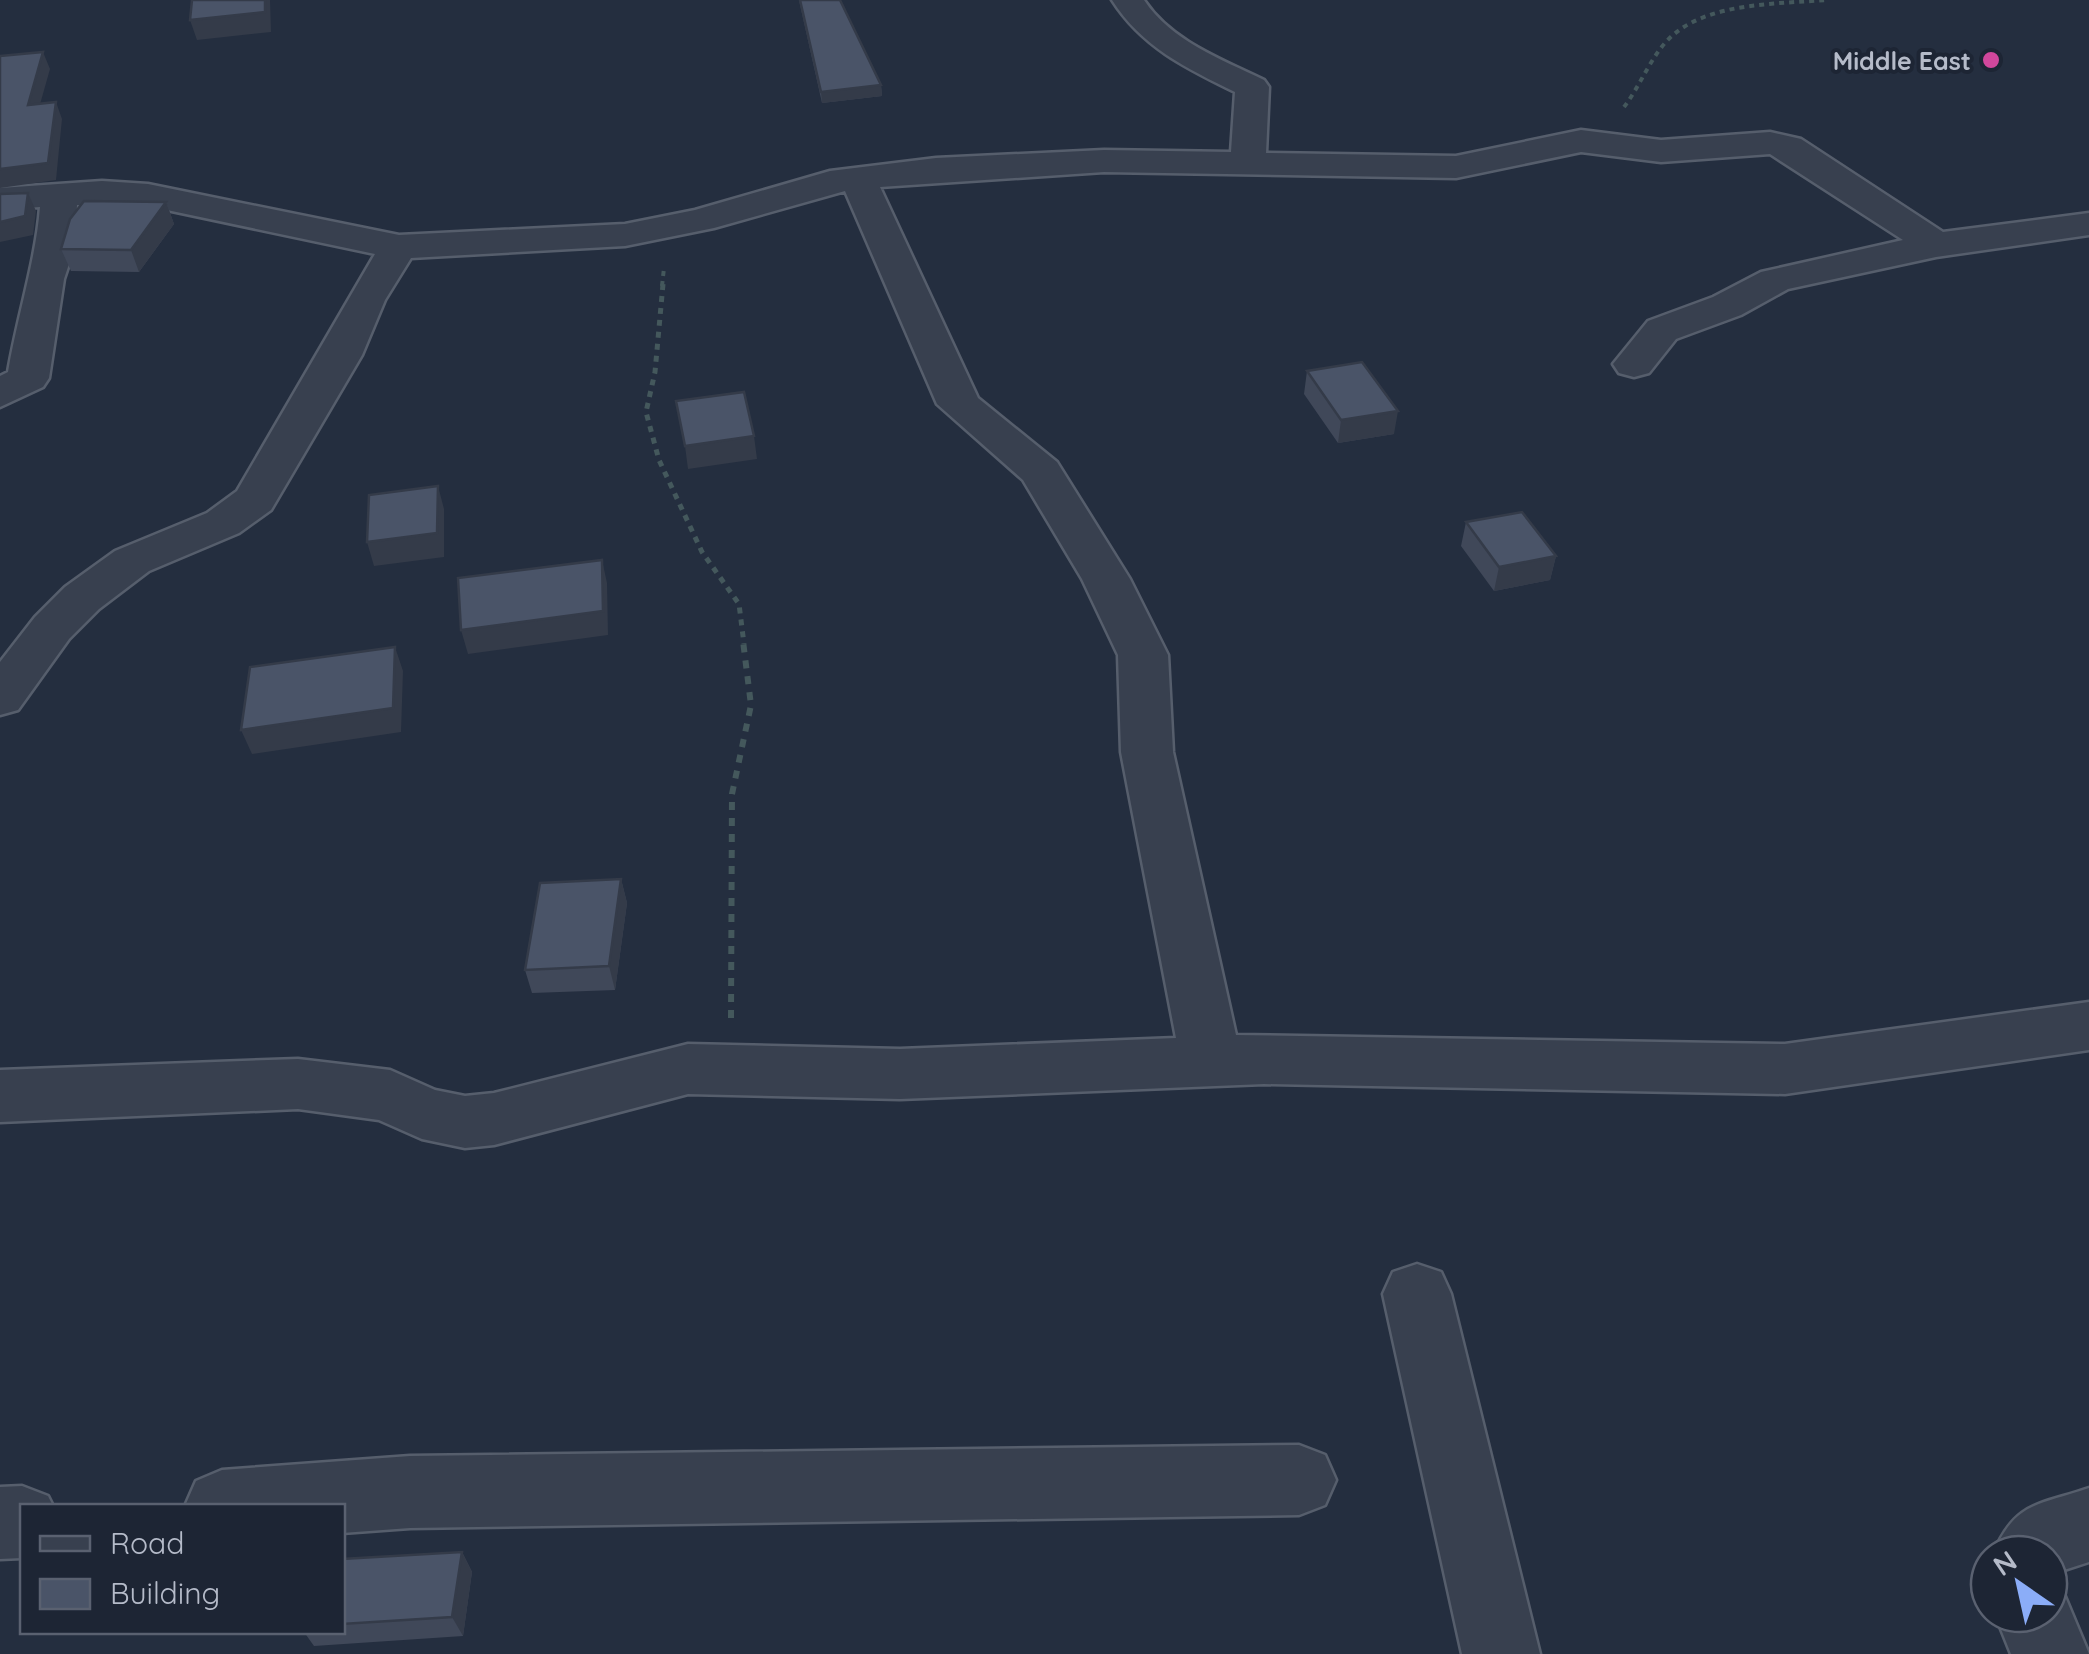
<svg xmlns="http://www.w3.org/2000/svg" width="2089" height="1654" font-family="Quicksand,sans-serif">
<rect width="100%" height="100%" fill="#242e3f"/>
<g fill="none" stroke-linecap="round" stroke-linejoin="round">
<defs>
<path id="minor" d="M1112,0h32c27,41 77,59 120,80l5,7 -3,66 190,3 125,-26 80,10 109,-8 31,7 142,93 146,-19v22l-153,22 -148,32 -47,26 -65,24 -27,34 -15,4 -15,-4 -6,-9 35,-43 65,-24 48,-25 142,-32 -133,-86 -109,8 -80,-10 -125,26 -352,-6 -224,15 98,211 79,64 73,117 38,76 5,97 63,283 549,9 304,-42v48l-304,44 -521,-10 -364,15 -212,-5 -194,51 -29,3 -43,-9 -43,-19 -81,-11 -298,13v-52l298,-11 92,11 45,20 30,6 29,-3 194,-49 212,5 276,-11 -55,-286 -3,-97 -36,-76 -59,-99 -86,-76 -92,-213 -131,37 -89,18 -214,12 -26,42 -23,55 -91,155 -32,23 -90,38 -50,38 -30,30 -51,71 -18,5v-53l35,-45 30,-30 50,-36 92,-38 30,-22 138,-237 -227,-48 -71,-1 -2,41 -11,33 -15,99 -6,9 -43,20v-31l8,-4c9,-54 28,-112 32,-165l-40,3v-22l102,-7 46,3 251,51 226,-11 70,-14 135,-39 106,-13 168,-8 127,2 4,-60c-49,-24 -93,-45 -123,-92z
M1417,1264l24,8 10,22 89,360h-78l-79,-360 10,-22z
M1299,1445l26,10 11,25 -11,25 -26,10 -889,13 -68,5v-27h-157l11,-25 26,-11 188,-14z
M22,1486l26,10 5,10h-31v52l-22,1v-72z
M2089,1488v74l-25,8 -12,13 9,4 28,67h-78l-16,-40h54v-60h-56c23,-53 44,-48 96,-66z"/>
</defs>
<!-- minor casing -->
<use href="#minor" stroke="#565e6c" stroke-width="5"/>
<!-- path-far2 -->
<path stroke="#44585c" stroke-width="4" stroke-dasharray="5 5" stroke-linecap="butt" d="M1624,107c17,-22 28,-54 49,-72 38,-33 106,-31 153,-35
M662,286l2,-18"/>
<!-- path-far1 -->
<path stroke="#44585c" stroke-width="5" stroke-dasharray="6 6" stroke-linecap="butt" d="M663,284l-8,88 -9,40 13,48 43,92 37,52 5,40"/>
<!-- path -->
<path stroke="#44585c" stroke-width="6" stroke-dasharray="8 8" stroke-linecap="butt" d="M731,1018l1,-224 19,-89 -8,-64"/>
<!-- minor -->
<use href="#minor" fill="#38404f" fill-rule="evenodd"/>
</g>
<!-- wall -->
<path fill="#404859" d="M799,0h41l41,85 1,11 -60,7z
M166,202l8,22 -35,48 -68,-1 -10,-22z
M1307,371l87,63 -56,9 -34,-49z
M1466,522l90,34 -6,24 -56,11 -33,-45z
M621,879l6,24 -12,87 -83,3 -7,-23z
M462,1552l10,20 -9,64 -149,10 -10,-14h38v-73z"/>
<!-- shaded-wall -->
<path fill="#343b49" d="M265,0h5l1,32 -74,8 -7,-20z
M43,52l7,17 -15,53 -7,-17z
M881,85l1,11 -60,7 -1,-11z
M56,102l6,17 -6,61 -56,8v-19z
M28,193l8,18 -3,24 -33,7v-20z
M166,202l8,22 -35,48 -8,-22z
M1398,411l-4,23 -56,9 3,-23z
M754,436l3,23 -69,10 -3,-23z
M438,486l6,23v48l-70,9 -7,-24z
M1556,556l-6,24 -56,11 5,-24z
M602,560l5,23 1,52 -140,19 -7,-24z
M395,647l8,24 -2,61 -149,22 -11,-24z
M621,879l6,24 -12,87 -6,-24z
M462,1552l10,20 -9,64 -11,-19z"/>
<!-- building -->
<path fill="#4a5468" stroke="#343b49" stroke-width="2.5" d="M192,0h73v12l-75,8z
M800,0h40l41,85 -60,7z
M43,52l-15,53 28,-3 -8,61 -48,6v-113z
M28,193l-3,23 -25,6v-28z
M84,201l82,1 -35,48 -70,-1 9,-30z
M1362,362l36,49 -57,9 -34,-49z
M744,392l10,44 -69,10 -9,-45z
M438,486l-1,47 -70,9 2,-47z
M1522,512l34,44 -57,11 -33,-45z
M602,560l1,51 -142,19 -3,-52z
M395,647l-2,61 -152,22 9,-63z
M621,879l-12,87 -84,4 15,-87z
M462,1552l-10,65 -110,7v-65z"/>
<!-- markers -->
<circle fill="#d1479c" stroke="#1d2534" stroke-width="4" cx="1991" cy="60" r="10"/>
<g text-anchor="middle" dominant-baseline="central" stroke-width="8" stroke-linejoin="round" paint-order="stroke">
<!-- far-poi labels -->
<g font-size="25" font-weight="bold" fill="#b5bbc9" stroke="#1d2534" text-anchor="end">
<text x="1971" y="60">Middle East</text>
</g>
</g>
<!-- legend -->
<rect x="20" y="1504" width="325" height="130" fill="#1d2534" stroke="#5a6170" stroke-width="2.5"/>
<rect x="40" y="1536" width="50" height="15" fill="#38404f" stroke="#5a6170" stroke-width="2.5"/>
<text x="110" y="1554" font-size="30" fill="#b5bbc9">Road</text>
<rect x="40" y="1579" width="50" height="30" fill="#4a5468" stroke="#5a6170" stroke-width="2.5"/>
<text x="110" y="1604" font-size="30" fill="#b5bbc9">Building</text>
<!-- north arrow -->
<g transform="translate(2019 1584) rotate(326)"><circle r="48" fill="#1d2534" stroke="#5a6170" stroke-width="2.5"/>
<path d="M0-8L18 38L0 25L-18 38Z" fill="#8badf8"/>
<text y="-15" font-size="28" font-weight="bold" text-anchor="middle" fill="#b5bbc9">N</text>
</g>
</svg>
